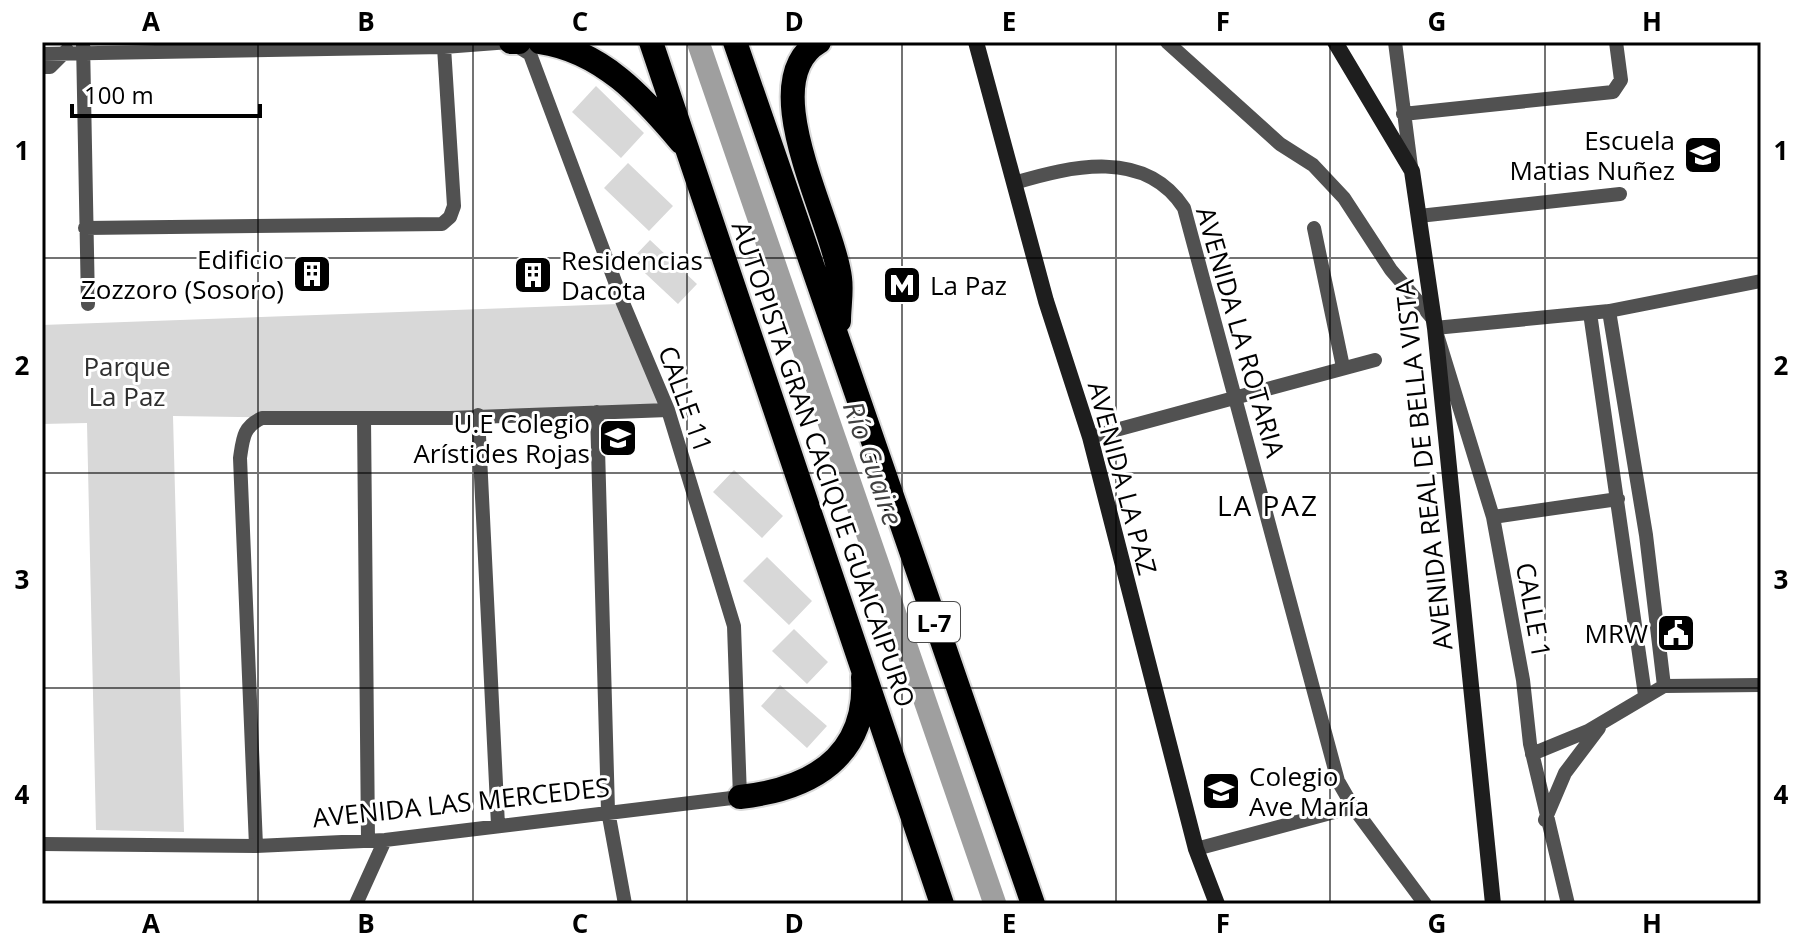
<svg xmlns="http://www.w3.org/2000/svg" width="1803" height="946" font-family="'Open Sans',sans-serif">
<rect width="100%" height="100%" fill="#fff"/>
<!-- green -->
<path fill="#d8d8d8" d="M596,86l48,47 -23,25 -49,-46z
M628,163l45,43 -24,25 -45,-43z
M650,240l47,44 -19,20 -47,-44z
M618,304l45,105 -350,9 -140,-2 11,416 -88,-2 -9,-407 -45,1v-99z
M734,470l49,46 -21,22 -49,-46z
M767,557l45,44 -23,24 -46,-44z
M794,629l34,33 -21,22 -35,-33z
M780,685l47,41 -20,22 -46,-42z"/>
<!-- water -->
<path fill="#9f9f9f" d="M686,42h24l297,862h-24z"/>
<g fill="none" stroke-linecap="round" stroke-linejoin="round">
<defs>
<path id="highway" d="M511,42h8
M540,42c62,9 103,55 141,100
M651,42l291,862
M735,42l298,862
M819,42c-67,39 14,178 21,236 2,14 -1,29 -1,43
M740,797c71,-8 128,-40 123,-120"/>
</defs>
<!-- highway casing -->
<use href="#highway" stroke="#dbdbdb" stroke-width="28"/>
<!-- street -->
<path stroke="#515151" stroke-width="14" d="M83,42l5,262
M1167,42l113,102 33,21 31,33 47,72 42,49
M1395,42l16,125
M42,54l402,-7 67,-5 19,12 93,249 45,107 66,216 6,171 -355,43 -129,6 -214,-2
M42,67h8l17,-17
M1403,114l210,-22 8,-12 -5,-38
M1014,183c57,-17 131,-35 170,25l154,573 15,26 72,97
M1419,216l201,-22
M85,228l357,-4 8,-7 4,-11 -10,-159
M1314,228l29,139
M1609,311l37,224 18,151
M1590,313l55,382
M597,412l11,399 17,93
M478,415l20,410
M364,418l4,422
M1090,437l285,-77
M1493,517l125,-18
M1532,754l56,-23 76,-45 97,-1
M1545,820l20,-47 34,-45
M256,846l-16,-388c3,-20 3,-31 22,-40h188l218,-8
M1196,849l157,-42
M356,904l29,-64
M1568,904l-38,-160 -7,-64 -30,-163 -58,-189 174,-17 152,-30"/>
<!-- secondary -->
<path stroke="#1e1e1e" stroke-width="16" d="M976,42l70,259 44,136 106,412 21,55
M1335,42l77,129 23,157 58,576"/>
<!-- highway -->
<use href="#highway" stroke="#000" stroke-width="24"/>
</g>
<!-- grid -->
<path fill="none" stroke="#000" stroke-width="2" stroke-opacity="0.55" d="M258,42v862M473,42v862M687,42v862M902,42v862M1116,42v862M1330,42v862M1545,42v862M42,258h1719M42,473h1719M42,688h1719"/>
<!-- icons -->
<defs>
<symbol id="school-square" viewBox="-11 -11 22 22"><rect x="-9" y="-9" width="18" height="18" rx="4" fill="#000" stroke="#fff"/><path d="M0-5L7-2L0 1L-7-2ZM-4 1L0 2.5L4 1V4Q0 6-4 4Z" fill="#fff"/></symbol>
<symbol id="building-square" viewBox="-11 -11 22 22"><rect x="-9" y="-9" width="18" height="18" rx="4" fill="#000" stroke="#fff"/><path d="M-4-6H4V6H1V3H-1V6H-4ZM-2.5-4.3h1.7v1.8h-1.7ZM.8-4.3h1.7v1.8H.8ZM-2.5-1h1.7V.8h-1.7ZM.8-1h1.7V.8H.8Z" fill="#fff"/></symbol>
<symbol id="metro-square" viewBox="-11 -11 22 22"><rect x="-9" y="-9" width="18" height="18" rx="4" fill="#000" stroke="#fff"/><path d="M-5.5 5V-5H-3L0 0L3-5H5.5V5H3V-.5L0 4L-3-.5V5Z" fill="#fff"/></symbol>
<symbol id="civic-square" viewBox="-11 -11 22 22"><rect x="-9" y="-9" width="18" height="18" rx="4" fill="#000" stroke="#fff"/><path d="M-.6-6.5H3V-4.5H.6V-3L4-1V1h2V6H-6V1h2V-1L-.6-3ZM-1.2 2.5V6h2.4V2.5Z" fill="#fff"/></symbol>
</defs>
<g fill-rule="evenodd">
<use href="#school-square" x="1681" y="133" width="44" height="44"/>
<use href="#building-square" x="290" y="252" width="44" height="44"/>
<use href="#building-square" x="511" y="253" width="44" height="44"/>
<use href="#metro-square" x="880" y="263" width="44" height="44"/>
<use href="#school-square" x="596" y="416" width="44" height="44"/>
<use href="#civic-square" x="1654" y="611" width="44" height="44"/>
<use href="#school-square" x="1199" y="769" width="44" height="44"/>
</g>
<g text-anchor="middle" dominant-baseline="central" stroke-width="6" stroke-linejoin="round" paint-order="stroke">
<!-- shield labels -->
<rect fill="#fff" stroke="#4c4c4c" stroke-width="2" x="908" y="602" width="52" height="40" rx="6"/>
<g font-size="24" font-weight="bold" fill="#000">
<text x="934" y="622">L-7</text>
</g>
<!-- poi labels -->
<g font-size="26" fill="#000" stroke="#fff" text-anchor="end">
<text x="1675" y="140">Escuela<tspan x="1675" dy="30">Matias Nuñez</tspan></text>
<text x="284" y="259">Edificio<tspan x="284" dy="30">Zozzoro (Sosoro)</tspan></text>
<text x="561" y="260" text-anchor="start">Residencias<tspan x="561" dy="30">Dacota</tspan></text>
<text x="930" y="285" text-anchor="start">La Paz</text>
<text x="590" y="423">U.E Colegio<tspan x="590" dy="30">Arístides Rojas</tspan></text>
<text x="1648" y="633">MRW</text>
<text x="1249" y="776" text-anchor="start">Colegio<tspan x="1249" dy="30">Ave María</tspan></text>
</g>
<!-- street labels -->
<g font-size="26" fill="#000" stroke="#fff">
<text transform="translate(1241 332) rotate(74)">AVENIDA LA ROTARIA</text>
<text transform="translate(686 399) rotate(70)">CALLE 11</text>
<text transform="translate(824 464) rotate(71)">AUTOPISTA GRAN CACIQUE GUAICAIPURO</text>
<text transform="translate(1423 465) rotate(-96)">AVENIDA REAL DE BELLA VISTA</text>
<text transform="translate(1123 478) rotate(75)">AVENIDA LA PAZ</text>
<text transform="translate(1534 610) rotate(80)">CALLE 1</text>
<text transform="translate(461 802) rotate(-6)">AVENIDA LAS MERCEDES</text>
</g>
<!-- park labels -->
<g font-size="26" fill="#2f2f2f" stroke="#fff">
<text x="127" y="366">Parque<tspan x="127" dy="30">La Paz</tspan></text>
</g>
<!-- water labels -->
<g font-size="28" font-style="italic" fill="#404040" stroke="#fff">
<text transform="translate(874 463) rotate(71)">Río Guaire</text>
</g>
<!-- neighbourhood labels -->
<g font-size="28" letter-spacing="2" fill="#000" stroke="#fff">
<text x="1268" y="505">LA PAZ</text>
</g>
</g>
<!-- border -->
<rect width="1803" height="946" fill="none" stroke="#ffffff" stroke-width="88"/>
<!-- scale -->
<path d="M72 104v12h188v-12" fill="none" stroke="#000000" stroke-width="4"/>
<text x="84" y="104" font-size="24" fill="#000000" stroke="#ffffff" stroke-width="6" paint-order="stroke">100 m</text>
<rect x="44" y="44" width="1715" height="858" fill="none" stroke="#000" stroke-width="3"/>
<g font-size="26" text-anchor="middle" font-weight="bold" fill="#000">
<text x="151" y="31">A</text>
<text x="366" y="31">B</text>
<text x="580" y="31">C</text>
<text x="794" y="31">D</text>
<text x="1009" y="31">E</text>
<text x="1223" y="31">F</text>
<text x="1437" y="31">G</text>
<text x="1652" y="31">H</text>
<text x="22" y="160">1</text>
<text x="1781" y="160">1</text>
<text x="22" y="375">2</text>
<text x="1781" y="375">2</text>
<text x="22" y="589">3</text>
<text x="1781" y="589">3</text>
<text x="22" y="804">4</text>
<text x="1781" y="804">4</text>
<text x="151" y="933">A</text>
<text x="366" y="933">B</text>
<text x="580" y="933">C</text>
<text x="794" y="933">D</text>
<text x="1009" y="933">E</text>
<text x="1223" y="933">F</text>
<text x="1437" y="933">G</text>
<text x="1652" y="933">H</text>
</g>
</svg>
